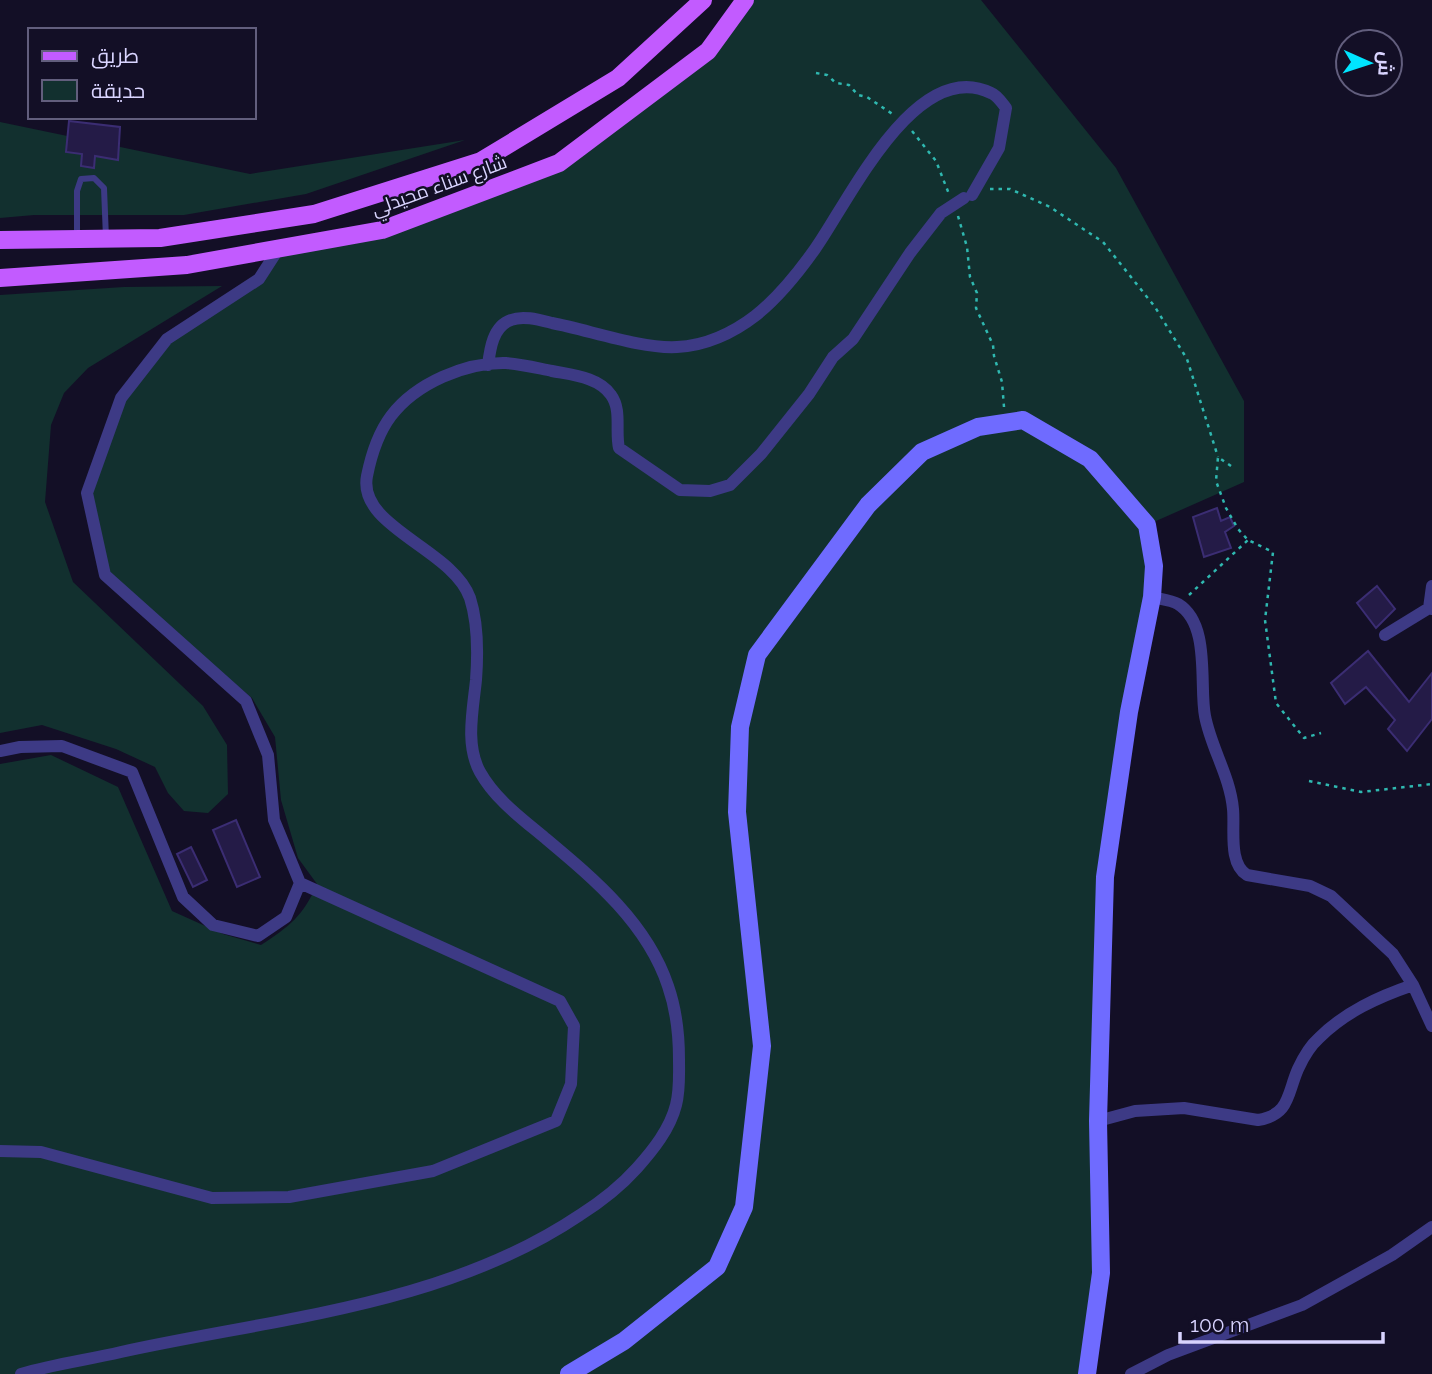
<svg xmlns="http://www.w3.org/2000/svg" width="1432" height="1374" font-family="Raleway,Cairo,sans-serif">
<rect width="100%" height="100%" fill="#130f26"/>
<!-- green -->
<path fill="#12302f" d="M745,0h236l135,168 128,233v81l-97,43 4,29 -46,323 -4,396 -14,101h-1087v-610l51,-9 67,32 54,124 51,23 38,11c28,-18 43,-30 56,-61l-19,-26 -17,-58 -6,-63 -23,-39 -147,-123 -18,-82 34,-95 46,-59 92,-60 20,-31 127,-27 153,-58 149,-112z
M0,122l250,52 215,-34 -159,54 -122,21h-150l-34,3z
M222,286l-134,82 -24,25 -13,32 -6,77 28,80 130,124 24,39 1,49 -20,19 -24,-2 -16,-18 -13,-26 -39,-18 -74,-24 -42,8v-438l124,-8z"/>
<!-- building -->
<path fill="#241b47" stroke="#3b2d73" stroke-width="2" d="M69,121l51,6 -2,33 -23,-4 -1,12 -13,-2 1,-12 -16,-2z
M1217,508l4,13 9,-4 4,9 -9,6 6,16 -27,9 -11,-40z
M1377,586l18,23 -19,19 -19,-25z
M1368,651l41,51 23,-29v46l-25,32 -19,-22 7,-9 -29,-33 -21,17 -14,-21z
M236,820l24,57 -23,10 -24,-57z
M191,847l16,33 -14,7 -16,-33z"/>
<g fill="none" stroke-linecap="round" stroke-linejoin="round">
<!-- path -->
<path stroke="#2fb8b0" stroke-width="2.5" stroke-dasharray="3.5 5" stroke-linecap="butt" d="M816,73l11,2 9,8 13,2 9,10 9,2 27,18
M912,131l24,30 13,33
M990,189h20l40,18 53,35 52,65 32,52 31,98
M958,216l9,31 3,30 7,16 -1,15 17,37 1,11 8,26 2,25
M1231,466l-13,-9 -2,24 10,27 12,21 10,11 25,12 -8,68 11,83 28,35 17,-5
M1189,595l59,-55
M1309,781l52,11 71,-8"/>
<!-- lane -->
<path stroke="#3d3a85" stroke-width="6" d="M77,237v-46l4,-12 13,-1 10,10 2,50"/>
<!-- street -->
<path stroke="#3d3a85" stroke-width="12" d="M488,365c2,-16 5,-39 23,-45 12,-5 29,0 41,3 37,7 89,26 125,24 28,-1 56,-14 78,-31 23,-18 43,-43 60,-67 34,-48 101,-193 176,-156 6,2 11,10 15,15l-7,40 -27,47
M1152,597c8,2 19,3 26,7 33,20 21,81 27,112 6,32 25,60 28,93 2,20 -5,54 14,66l63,11 21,10 62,58 20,31 19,41
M1429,608l3,-22
M1385,635l44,-27 3,1
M0,751l20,-4 42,-1 70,26 51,125 30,28 45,11 28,-19 14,-34 -26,-63 -6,-65 -22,-54 -141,-126 -18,-82 34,-95 46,-59 92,-60 20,-31
M1098,1121l37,-10 49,-3 74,12c32,-5 29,-26 40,-51 5,-11 12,-23 21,-31 26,-26 59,-41 94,-53
M0,1151l41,1 171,46 77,-1 144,-26 123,-50 15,-37 3,-58 -14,-25 -260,-118
M21,1374c33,-10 66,-14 100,-22 154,-34 324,-46 459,-137 22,-14 40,-28 57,-47 16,-18 33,-39 39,-63 4,-15 3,-31 3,-46 0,-25 -3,-50 -11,-73 -21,-63 -74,-107 -123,-148 -24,-20 -50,-39 -65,-66 -15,-27 -7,-62 -4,-92 2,-26 2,-57 -6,-82 -17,-49 -113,-71 -103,-122 4,-20 12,-44 24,-60 25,-33 75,-54 115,-53 16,1 31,5 46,8 20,4 47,6 59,24 11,15 4,36 8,53l61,42 30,1 20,-6 31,-31 48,-60 24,-37 20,-18 57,-86 31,-40 23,-15
M1131,1374l37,-19 134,-50 90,-50 40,-28"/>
<!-- secondary -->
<path stroke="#6f6bff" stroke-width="18" d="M569,1374l55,-33 93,-74 27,-60 18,-161 -25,-234 3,-85 17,-72 111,-150 54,-53 56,-25 45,-7 67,39 57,66 7,41 -2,31 -23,115 -24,165 -7,244 3,152 -14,101"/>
<!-- primary -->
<path stroke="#c25bff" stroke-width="18" d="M0,240l160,-2 154,-24 167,-53 137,-83 85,-78
M0,278l187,-13 195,-35 177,-67 149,-112 37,-51"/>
</g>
<g text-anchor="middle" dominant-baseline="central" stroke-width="5" stroke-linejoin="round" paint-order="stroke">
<!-- street labels -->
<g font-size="19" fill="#d9d4ff" stroke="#130f26">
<text transform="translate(439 185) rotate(-20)">شارع سناء محيدلي</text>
</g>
</g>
<!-- legend -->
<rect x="28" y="28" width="228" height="91" fill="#130f26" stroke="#625e7d" stroke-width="2"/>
<rect x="42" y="51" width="35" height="10" fill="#c25bff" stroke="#625e7d" stroke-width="2"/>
<text x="91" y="63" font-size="21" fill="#d9d4ff">طريق</text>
<rect x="42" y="80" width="35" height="21" fill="#12302f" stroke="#625e7d" stroke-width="2"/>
<text x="91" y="98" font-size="21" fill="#d9d4ff">حديقة</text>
<!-- north arrow -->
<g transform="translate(1369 63) rotate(93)"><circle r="33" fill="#130f26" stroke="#625e7d" stroke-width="2"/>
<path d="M0-5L12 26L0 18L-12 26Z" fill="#00e5ff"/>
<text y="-10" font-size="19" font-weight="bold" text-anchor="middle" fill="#d9d4ff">ش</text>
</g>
<!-- scale -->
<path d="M1180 1332v10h203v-10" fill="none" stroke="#d9d4ff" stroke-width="3.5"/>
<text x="1190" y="1332" font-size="21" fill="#d9d4ff" stroke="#130f26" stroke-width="5" paint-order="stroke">100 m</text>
</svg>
